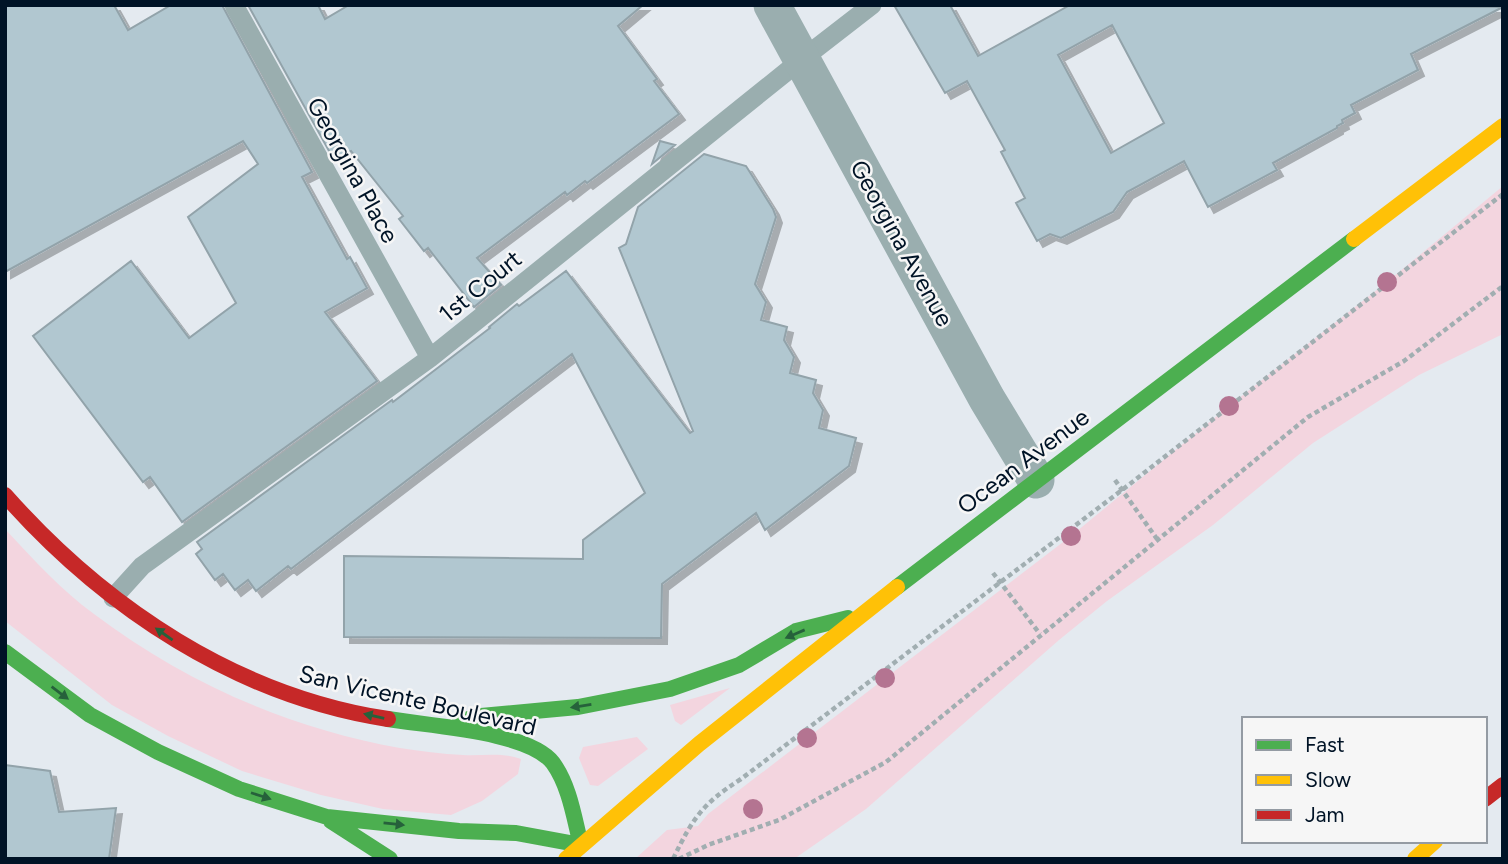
<svg xmlns="http://www.w3.org/2000/svg" width="1508" height="864" font-family="Figtree,sans-serif">
<defs>
<filter id="shadow"><feDropShadow dx="6" dy="6" stdDeviation="0" flood-color="#0004"/></filter>
</defs>
<rect width="100%" height="100%" fill="#e4eaf0"/>
<!-- green -->
<path fill="#f3d5df" d="M1503,186v148l-84,41 -106,68 -100,82 -106,76 -48,39 -193,169 -72,50h-159l32,-29 31,-4 10,-12 363,-278 158,-130 158,-124z
M5,529c28,30 56,61 89,85 90,68 194,114 306,134 20,3 42,6 63,7 20,1 39,-3 58,4l-3,15 -36,27 -31,14 -68,-6 -62,-14 -79,-24 -74,-35 -56,-31 -107,-84z
M730,688l-49,37 -6,-4 -5,-16z
M637,737l11,12 -50,37 -8,-1 -11,-27 4,-11z"/>
<!-- building -->
<path fill="#b1c7d0" stroke="#92a3aa" stroke-width="2" fill-rule="evenodd" filter="url(#shadow)" d="M5,5h109l14,25 43,-25h51l90,167 -10,5 45,82 3,-2 17,31 -42,24 52,69 -195,141 -32,-45 -7,5 -110,-146 98,-75 58,77 47,-35 -48,-86 70,-53 -15,-23 -238,131z
M248,5h70l7,14 24,-14h294l-25,21 39,53 -3,2 25,33 -92,69 -2,-2 -18,14 -2,-3 -88,66 24,27 -27,22 -46,-59 -4,3 -25,-32 4,-3 -52,-65 -17,9z
M894,5h56l28,51 92,-51 433,2 -92,47 7,16 -67,35 4,8 -13,7 1,3 -6,3v2l-64,35 4,7 -69,37 -24,-46 -57,31 -14,20 -52,26 -11,-4 -13,7 -21,-38 9,-5 -24,-46 4,-2 -38,-69 -22,12zM1112,25l52,98 -53,30 -53,-98z
M660,141l15,4 -23,19z
M704,154l42,12 27,43 3,8 -21,67 11,18 -5,18 26,7 -3,13 10,17 -4,16 26,7 -3,13 10,17 -4,18 37,10 -7,28 -84,64 -9,-17 -94,71 -1,54 -317,-1v-81l239,3v-19l62,-47 -73,-139 -281,215 -3,-3 -32,25 -8,-11 -13,10 -12,-16 -8,6 -19,-26 6,-5 -5,-7 195,-142 1,2 97,-74 -1,-1 28,-23 2,2 47,-35 124,162 3,-2 -74,-183 7,-4 12,-37z
M5,765l45,6 9,41 57,-4 -7,51h-104z"/>
<g fill="none" stroke-linecap="round" stroke-linejoin="round">
<!-- path -->
<path stroke="#a1aeb1" stroke-width="4.5" stroke-dasharray="5 3.5" stroke-linecap="butt" d="M1115,480l42,59
M993,573l47,61
M673,859c20,-41 29,-55 68,-80l381,-289 381,-296
M679,859l29,-14 71,-25 107,-58 422,-345 96,-56 99,-75"/>
<!-- lane -->
<path stroke="#9aaeaf" stroke-width="19" d="M234,5l196,353
M113,598l29,-32 288,-208 371,-298 71,-55"/>
<!-- street -->
<path stroke="#9aaeaf" stroke-width="37" d="M772,5l215,394 49,81"/>
<!-- fast -->
<path stroke="#4caf50" stroke-width="16" d="M897,587l457,-348
M5,652l85,63 68,37 81,37 88,28 132,14 57,2 65,12
M388,719c40,7 141,12 165,44 17,24 21,55 28,82
M460,721l21,-5 97,-9 92,-18 69,-24 57,-34 52,-13
M331,821l59,38"/>
<!-- slow -->
<path stroke="#ffc107" stroke-width="16" d="M1354,239l149,-113
M566,859l133,-115 198,-157
M1415,859l20,-18"/>
<!-- jam -->
<path stroke="#c62828" stroke-width="16" d="M5,495c100,113 232,201 383,224
M1485,799l18,-14"/>
</g>
<!-- trees -->
<g fill="#b47491">
<circle cx="1387" cy="282" r="10"/>
<circle cx="1229" cy="406" r="10"/>
<circle cx="1071" cy="536" r="10"/>
<circle cx="885" cy="678" r="10"/>
<circle cx="807" cy="738" r="10"/>
<circle cx="753" cy="809" r="10"/>
</g>
<!-- one-way arrows -->
<defs><path id="oneway-solid" d="M-6-.8H1V-3.2L6.5 0L1 3.2V.8H-6Z" transform="scale(1.75)"/></defs>
<g fill="#26613b">
<use href="#oneway-solid" transform="translate(164 634) rotate(-145)"/>
<use href="#oneway-solid" transform="translate(795 634) rotate(157)"/>
<use href="#oneway-solid" transform="translate(60 693) rotate(37)"/>
<use href="#oneway-solid" transform="translate(581 706) rotate(171)"/>
<use href="#oneway-solid" transform="translate(374 716) rotate(-167)"/>
<use href="#oneway-solid" transform="translate(261 796) rotate(18)"/>
<use href="#oneway-solid" transform="translate(394 824) rotate(6)"/>
</g>
<g text-anchor="middle" dominant-baseline="central" stroke-width="5" stroke-linejoin="round" paint-order="stroke">
<!-- street labels -->
<g font-size="24" fill="#001326" stroke="#f6f6f6">
<text transform="translate(353 170) rotate(61)">Georgina Place</text>
<text transform="translate(902 243) rotate(61)">Georgina Avenue</text>
<text transform="translate(480 286) rotate(-39)">1st Court</text>
<text transform="translate(1023 461) rotate(-37)">Ocean Avenue</text>
<text transform="translate(418 700) rotate(13)">San Vicente Boulevard</text>
</g>
</g>
<!-- border -->
<rect width="1508" height="864" fill="none" stroke="#001326" stroke-width="14"/>
<!-- legend -->
<rect x="1242" y="717" width="245" height="126" fill="#f6f6f6" stroke="#949ba3" stroke-width="2"/>
<rect x="1256" y="740" width="35" height="10" fill="#4caf50" stroke="#949ba3" stroke-width="2"/>
<text x="1305" y="752" font-size="21" fill="#001326">Fast</text>
<rect x="1256" y="775" width="35" height="10" fill="#ffc107" stroke="#949ba3" stroke-width="2"/>
<text x="1305" y="787" font-size="21" fill="#001326">Slow</text>
<rect x="1256" y="810" width="35" height="10" fill="#c62828" stroke="#949ba3" stroke-width="2"/>
<text x="1305" y="822" font-size="21" fill="#001326">Jam</text>
</svg>
